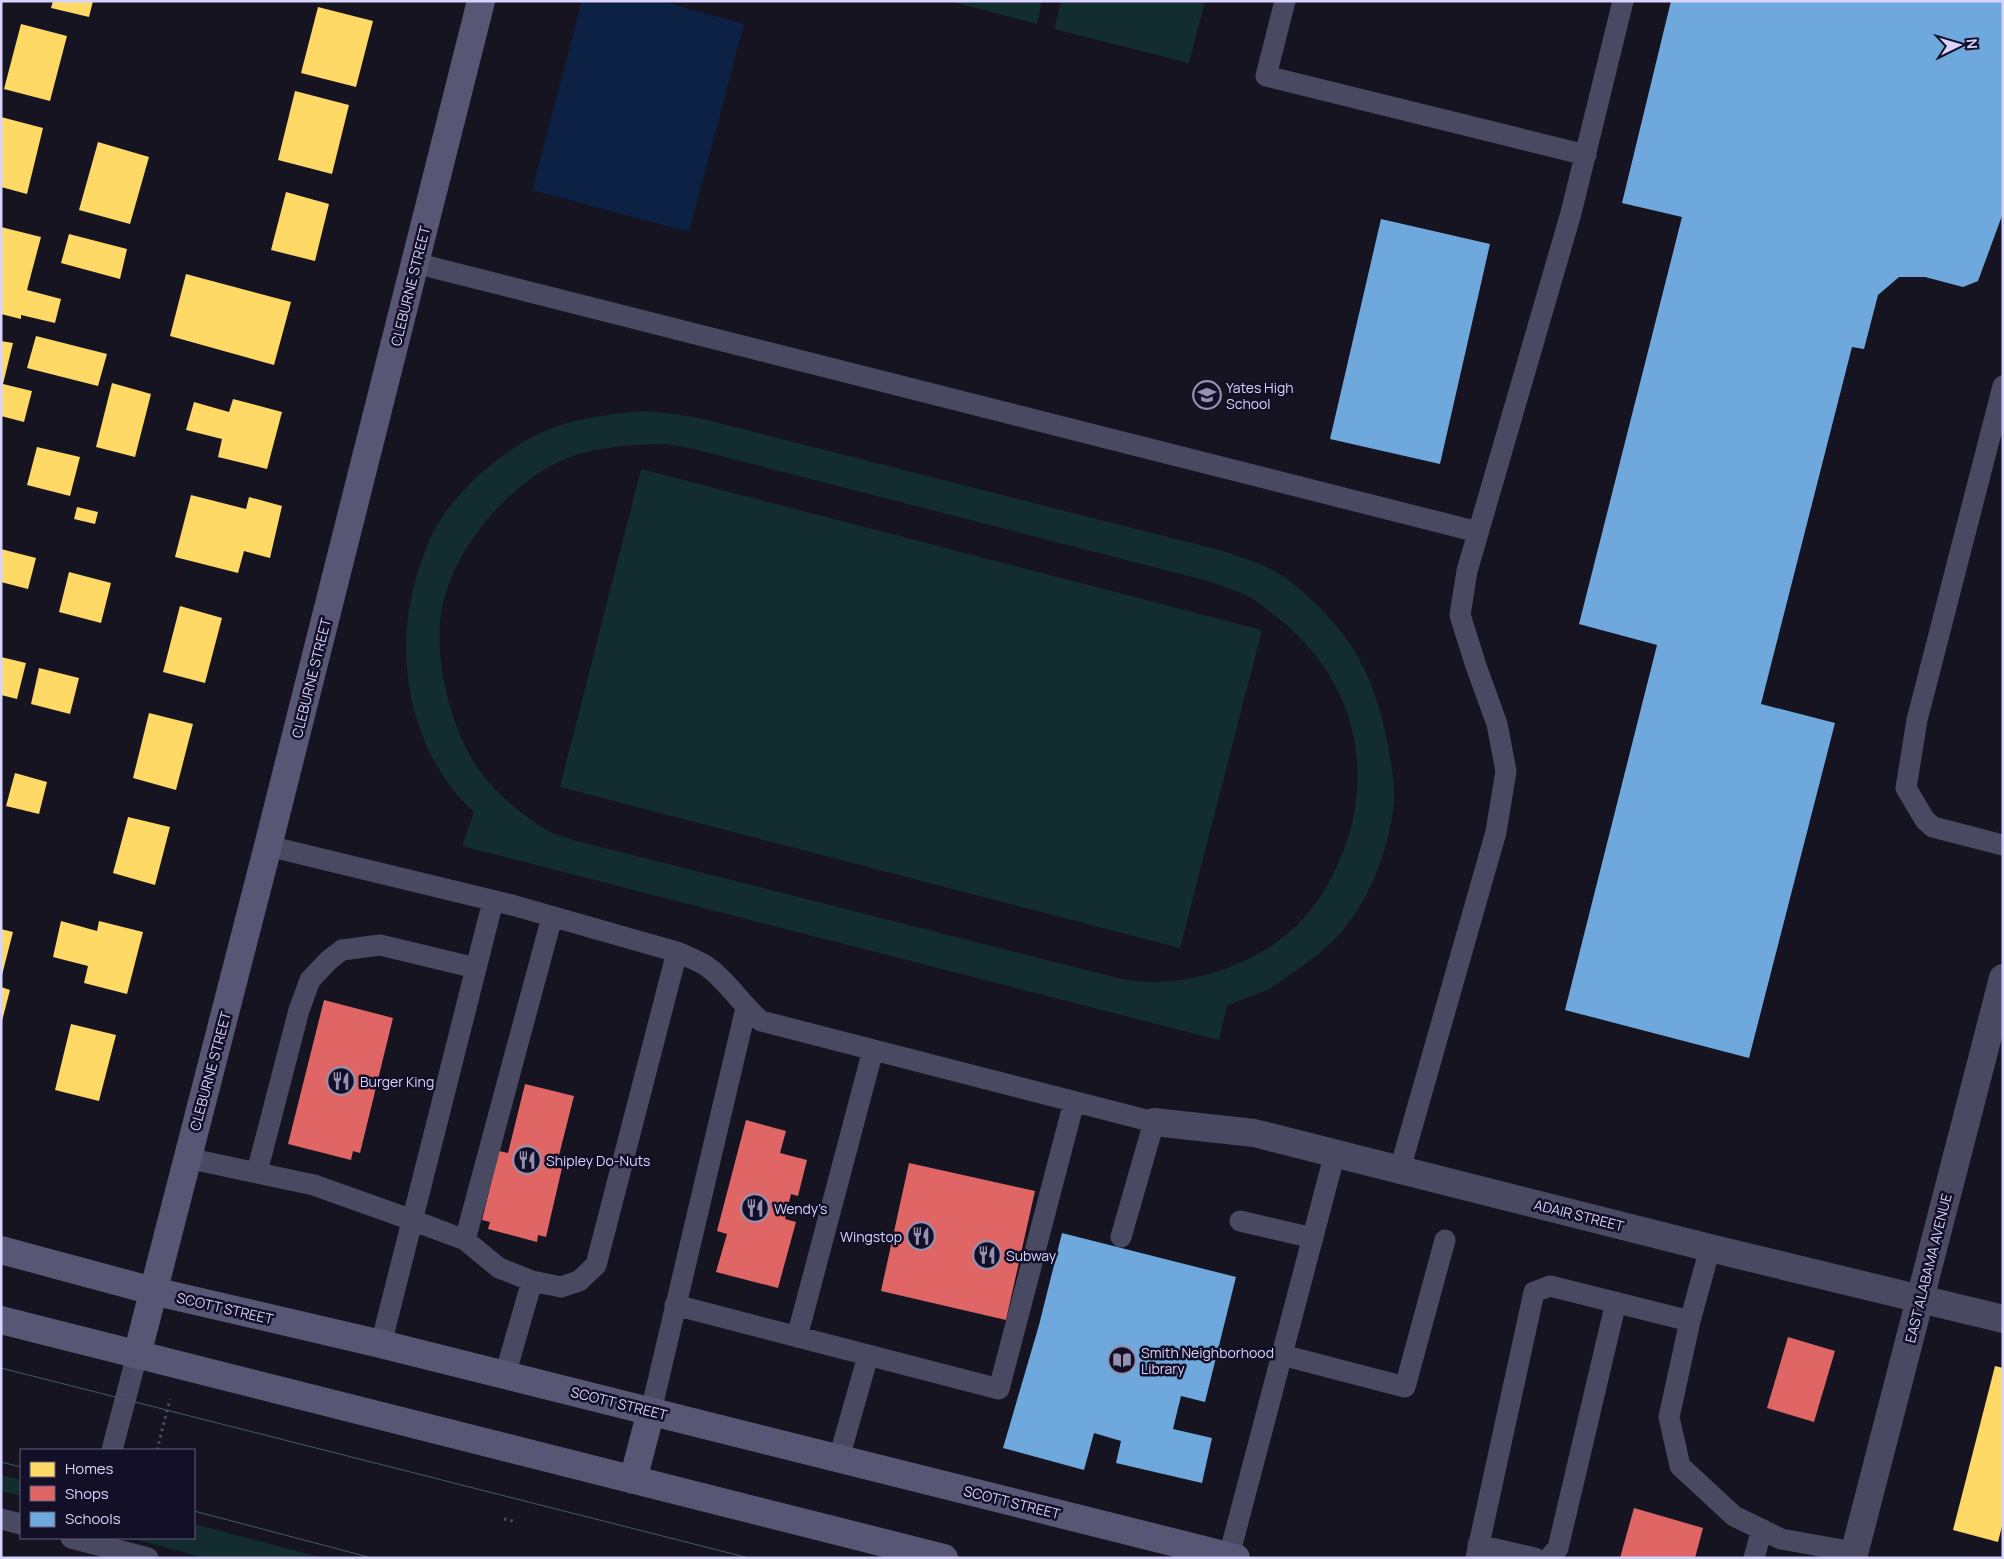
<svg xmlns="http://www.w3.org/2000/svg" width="2004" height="1559" font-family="Manrope,sans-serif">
<rect width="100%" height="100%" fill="#161421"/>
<!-- green -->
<path fill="#132c2d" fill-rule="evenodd" d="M949,1h93l-5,23z
M1061,1h144l-16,62 -135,-34z
M643,411l32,3 28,5 516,131c19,6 39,12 57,22 15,8 28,21 41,33 44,43 62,87 72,147 3,15 6,33 5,49 -4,45 -22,94 -51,129 -15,18 -35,32 -55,46 -6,4 -12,10 -19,13 -13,6 -28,10 -42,17l-8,34 -757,-194 12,-34c-69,-63 -84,-170 -51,-255 5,-14 11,-29 20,-41 19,-28 48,-54 77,-72 41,-25 77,-28 123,-33zM666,444l28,5 514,132c13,5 27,9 40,15 10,5 20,15 30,22 76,60 100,153 62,241 -22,53 -56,87 -110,108 -34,13 -72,19 -108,12l-549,-139c-9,-3 -20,-6 -28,-11 -23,-14 -47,-34 -63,-55 -28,-36 -46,-105 -42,-150 4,-60 53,-122 102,-153 37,-24 81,-26 124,-27z
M641,469l621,161 -82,318 -620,-161z
M1,1475l20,5v16l-20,-5z
M194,1524l130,34h-119l-75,-20h64z"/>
<!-- water -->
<path fill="#0d2144" d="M582,1h79l83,23 -55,208 -157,-42z"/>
<!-- homes -->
<path fill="#ffd966" d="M53,1h40l-4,16 -38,-9z
M318,7l55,14 -17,66 -55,-14z
M21,24l46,12 -17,65 -46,-12z
M295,91l54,14 -17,69 -54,-14z
M1,117l42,11 -16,66 -26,-7z
M98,142l51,15 -19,67 -51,-14z
M286,192l43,12 -14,57 -44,-11z
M1,227l40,10 -14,53 34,9 -6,24 -34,-8v4l-20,-5z
M69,234l58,15 -7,30 -59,-16z
M186,274l105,28 -17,63 -104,-29z
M36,336l71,18 -9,32 -71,-18z
M1,341l12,2 -10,41 29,7 -8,31 -23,-6z
M112,383l39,11 -16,63 -39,-10z
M233,399l49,13 -15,57 -49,-12 4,-18 -36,-9 8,-28 35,10z
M37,447l43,10 -10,39 -43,-11z
M191,495l55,14 3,-12 33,9 -12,52 -26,-7 -6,22 -63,-16z
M77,507l21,5 -3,12 -21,-5z
M1,549l35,9 -8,31 -27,-7z
M69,572l42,11 -10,40 -42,-11z
M180,606l42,12 -17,65 -42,-11z
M1,657l25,6 -9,36 -16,-4z
M39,668l40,10 -9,36 -39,-10z
M149,713l44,11 -17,66 -43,-12z
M15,773l32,9 -8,32 -33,-8z
M128,817l42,10 -15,58 -42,-12z
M61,921l36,10 2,-10 44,11 -16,62 -43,-11 4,-17 -35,-9z
M1,929l12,3 -11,43h-1z
M1,987l9,3 -8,31h-1z
M71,1024l45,11 -17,66 -44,-11z
M1995,1366l8,2v154l-5,20 -45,-12z"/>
<!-- shops -->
<path fill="#e06666" d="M324,1000l69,18 -33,135 -7,-2 -2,9 -63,-16z
M525,1084l49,12 -18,71 6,1 -16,69 -8,-2 -1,7 -49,-13 2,-7 -8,-2 17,-69 9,2z
M746,1120l40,11 -6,22 27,7 -9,36 -7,-2 -6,25 11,3 -18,66 -62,-16 11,-38 -10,-3z
M909,1163l126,28 -29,129 -125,-29z
M1788,1337l47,14 -21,71 -47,-14z
M1634,1508l69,20 -8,30h-75z"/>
<!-- schools -->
<path fill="#6fa8dc" d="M1671,1h332v212l-25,68 -15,6 -38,-10h-26l-21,18 -14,54 -12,-2 -91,357 74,19 -86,335 -184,-48 92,-365 -78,-21 103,-407 -60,-14z
M1381,219l109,25 -50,220 -110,-25z
M1062,1233l174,44 -31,125 -24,-6 -8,33 39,9 -10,45 -86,-20 5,-22 -27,-8 -10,37 -81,-22 36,-123z"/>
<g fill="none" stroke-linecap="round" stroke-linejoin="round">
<!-- path -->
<path stroke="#44505f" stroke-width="3" stroke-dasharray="2.5 4" stroke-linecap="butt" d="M157,1450l13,-51
M504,1519l9,2"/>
<!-- service -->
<path stroke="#4a4962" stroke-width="21" d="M1285,1l-19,75 320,79
M415,263l1063,269
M2003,386l-86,334 -11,68 19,32 8,7 70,18
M677,952c10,5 23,9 32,16 20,15 33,37 52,53l393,101 -33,115
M187,1158l127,27 98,35 53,20 34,28 33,13 29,6 18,-6 17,-16 81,-313 -165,-47 -244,-59
M1400,1169l96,-337 10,-61 -9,-47 -21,-58 -16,-51 7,-44 104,-358 52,-212
M257,1172l42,-162 11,-30 19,-20 13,-10 38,-5 96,23
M1240,1221l73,17
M465,1240l87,-323
M675,1305l324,84 75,-287
M1690,1321l-21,96 11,49 54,50 47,23 73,13
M797,1337l76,-287
M381,1344l112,-443
M1282,1355l123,32 40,-147
M505,1375l27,-94
M651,1411l95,-403
M112,1450l25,-95
M839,1458l29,-102
M1,1519l20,5
M71,1538l77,20
M1478,1545l57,13
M1229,1556l106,-403
M1476,1558l58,-266 16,-6 140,35 20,-73
M1549,1558l9,-10 58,-246
M1754,1558l8,-29"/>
<!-- minor -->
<path stroke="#4a4962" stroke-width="28" d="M1154,1122l100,11 456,115 293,71"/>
<!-- tertiary -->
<path stroke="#4a4962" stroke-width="28" d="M1853,1558l150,-580"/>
<!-- secondary -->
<path stroke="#575674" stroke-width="28" d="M1,1250l152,41 228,53 855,214
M1,1320l943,238
M137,1355l131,-509 213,-845
M633,1480l18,-69"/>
<!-- tram -->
<path stroke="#43596b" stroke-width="1" d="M1,1368l748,190
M1,1462l20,5
M194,1511l178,47"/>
</g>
<!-- icons -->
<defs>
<symbol id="school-ring" viewBox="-11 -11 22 22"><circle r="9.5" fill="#130f26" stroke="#9591b1" stroke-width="1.5"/><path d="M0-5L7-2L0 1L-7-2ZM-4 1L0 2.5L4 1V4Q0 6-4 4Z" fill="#9591b1"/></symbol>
<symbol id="restaurant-ring" viewBox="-11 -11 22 22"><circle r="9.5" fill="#130f26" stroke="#9591b1" stroke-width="1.5"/><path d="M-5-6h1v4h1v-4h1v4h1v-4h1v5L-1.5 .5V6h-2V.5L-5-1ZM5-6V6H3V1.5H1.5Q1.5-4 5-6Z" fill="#9591b1"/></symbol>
<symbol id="library-ring" viewBox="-11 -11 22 22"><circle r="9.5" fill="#130f26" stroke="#9591b1" stroke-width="1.5"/><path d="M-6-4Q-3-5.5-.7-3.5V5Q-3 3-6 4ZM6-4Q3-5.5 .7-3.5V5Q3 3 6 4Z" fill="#9591b1"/></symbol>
</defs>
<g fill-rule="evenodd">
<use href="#school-ring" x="1191" y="379" width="32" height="32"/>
<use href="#restaurant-ring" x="325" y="1065" width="32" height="32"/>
<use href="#restaurant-ring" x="511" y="1144" width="32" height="32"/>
<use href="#restaurant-ring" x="739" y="1192" width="32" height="32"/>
<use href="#restaurant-ring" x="905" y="1220" width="32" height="32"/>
<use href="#restaurant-ring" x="971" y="1239" width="32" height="32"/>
<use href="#library-ring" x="1106" y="1344" width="32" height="32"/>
</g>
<g text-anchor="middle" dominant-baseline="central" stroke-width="5" stroke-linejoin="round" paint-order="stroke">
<!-- street labels -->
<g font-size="14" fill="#d9d4ff" stroke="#130f26">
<text transform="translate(410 286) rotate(-76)">CLEBURNE STREET</text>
<text transform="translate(311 678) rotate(-76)">CLEBURNE STREET</text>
<text transform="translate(210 1071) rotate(-75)">CLEBURNE STREET</text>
<text transform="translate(1579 1215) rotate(14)">ADAIR STREET</text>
<text transform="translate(1928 1268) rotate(-76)">EAST ALABAMA AVENUE</text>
<text transform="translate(225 1308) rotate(13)">SCOTT STREET</text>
<text transform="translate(619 1403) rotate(14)">SCOTT STREET</text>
<text transform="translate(1012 1502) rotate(14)">SCOTT STREET</text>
</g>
<!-- poi labels -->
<g font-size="14" fill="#d9d4ff" stroke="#130f26" text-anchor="start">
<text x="1226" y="387">Yates High<tspan x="1226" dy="16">School</tspan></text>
<text x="360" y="1081">Burger King</text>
<text x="546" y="1160">Shipley Do-Nuts</text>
<text x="774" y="1208">Wendy's</text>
<text x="902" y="1236" text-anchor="end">Wingstop</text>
<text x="1006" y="1255">Subway</text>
<text x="1141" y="1352">Smith Neighborhood<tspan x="1141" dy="16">Library</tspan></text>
</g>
</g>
<!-- border -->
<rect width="2004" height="1559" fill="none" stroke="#d9d4ff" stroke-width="5"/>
<!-- legend -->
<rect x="20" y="1449" width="175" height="90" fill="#130f26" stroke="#625e7d"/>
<rect x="30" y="1462" width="25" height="15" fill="#ffd966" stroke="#625e7d"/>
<text x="65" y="1474" font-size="15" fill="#d9d4ff">Homes</text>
<rect x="30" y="1486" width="25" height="15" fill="#e06666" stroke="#625e7d"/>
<text x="65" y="1499" font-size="15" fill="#d9d4ff">Shops</text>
<rect x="30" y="1512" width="25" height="15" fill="#6fa8dc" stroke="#625e7d"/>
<text x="65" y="1524" font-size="15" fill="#d9d4ff">Schools</text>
<!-- north arrow -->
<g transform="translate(1959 45) rotate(85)" stroke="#130f26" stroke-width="4" paint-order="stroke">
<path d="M0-4L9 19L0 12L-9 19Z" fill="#d9d4ff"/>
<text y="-8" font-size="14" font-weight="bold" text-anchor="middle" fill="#d9d4ff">N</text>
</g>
</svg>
